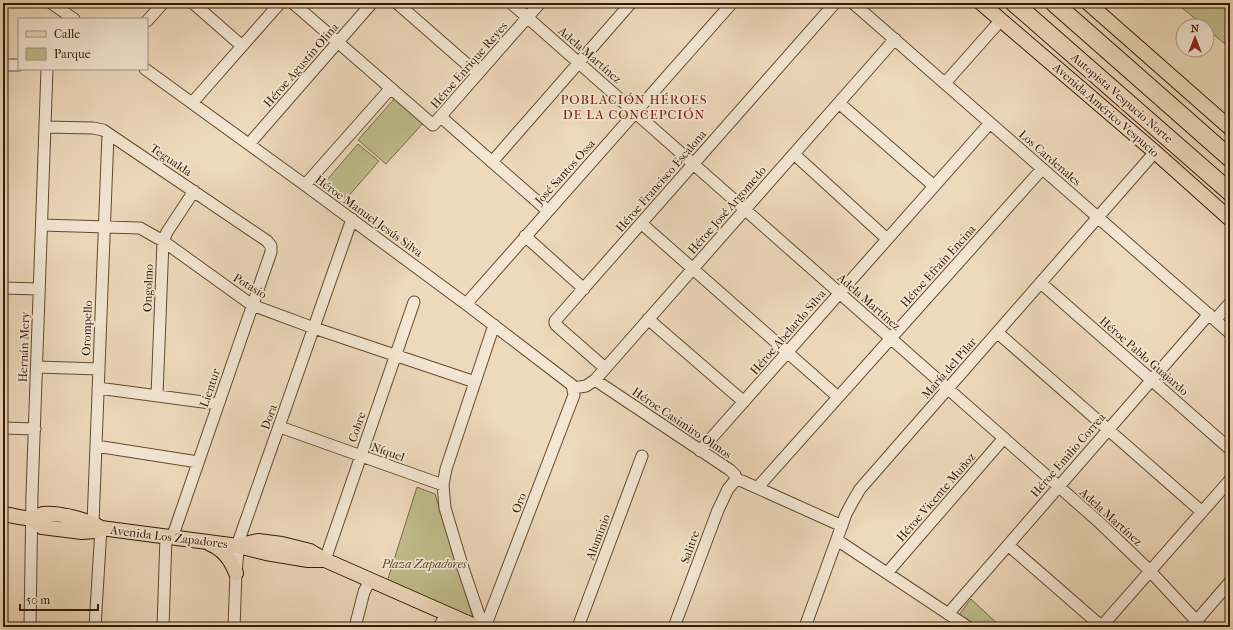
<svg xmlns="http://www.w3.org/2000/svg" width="1233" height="630" font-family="'IM FELL French Canon',serif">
<rect width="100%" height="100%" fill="#edd9bb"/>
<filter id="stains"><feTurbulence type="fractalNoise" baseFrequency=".005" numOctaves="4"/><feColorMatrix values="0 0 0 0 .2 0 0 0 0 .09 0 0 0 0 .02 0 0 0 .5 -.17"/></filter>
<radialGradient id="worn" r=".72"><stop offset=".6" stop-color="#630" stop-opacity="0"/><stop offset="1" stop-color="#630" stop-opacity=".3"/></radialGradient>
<!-- green -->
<path fill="#bfbd8b" stroke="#7a6b47" d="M1176,3h54v45l-23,-19v-3h-3z
M395,98l29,24 -38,42 -28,-24z
M358,144l21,17 -33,38 -20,-18z
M417,487l18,7 38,124 -86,-36z
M971,599l30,28h-25l-18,-11z"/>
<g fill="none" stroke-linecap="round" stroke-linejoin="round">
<defs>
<path id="minor" d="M51,3l23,16
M193,3l49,43
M293,3l140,122 107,-122
M397,3l81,71
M511,3l589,520 50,48 52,56
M853,3l377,330
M147,21l16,-18
M3,65h16
M145,69l160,116 161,119 106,81 2,10 -89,232
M945,83l56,-63
M192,103l88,-100
M839,103l95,83
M441,117l107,94
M45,127l48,1 10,2 164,111 4,5v6l-99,286
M249,144l123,-141
M794,154l93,85
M492,162l139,-159
M305,185l85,-96
M641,223l197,174
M42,225l98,3 23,13 89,64 62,23 161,54
M525,236l59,53
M1041,283l189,166
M3,288l36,1
M466,304l266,-301
M648,319l96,83
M1215,320l15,-17
M998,333l204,179
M37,367l62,2
M605,368l-49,-43 -1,-2v-2l280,-318
M595,380l135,90 5,5 2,5
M98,388l120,16
M573,388l13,-2 9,-6 300,-341
M157,396l6,-155 4,-9 27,-41
M280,427l163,58
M3,428l32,1
M96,446l102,16
M700,451l290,-328
M737,480l5,1 100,45
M757,488l285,-319
M93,523l15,-389
M837,540l131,87
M1008,545l93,81
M325,560l89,-258
M887,573l117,-135
M948,614l261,-300
M30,627l2,-133 15,-425
M95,627l6,-99
M163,627l3,-90
M234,627l2,-54 3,-33 113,-321
M355,627l9,-35 6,-12
M439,627l7,-13
M483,627l-20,-59 -18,-60 -2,-23 3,-16 48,-144
M578,627l64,-171
M674,627l44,-117 10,-21 5,-6 4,-3
M805,627l41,-113 7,-13 7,-12 295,-337
M1101,627l129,-147
M1191,627l39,-45"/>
<path id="major" d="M981,3l174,149 75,67
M1088,3l142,125
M3,514c9,1 19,5 28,4 4,0 8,-3 12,-4 14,-2 46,6 58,14l137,18 28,7 42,7h17
M31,518l11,9 40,5 13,-1 6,-3
M210,544c13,5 21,16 26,29
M240,545l18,-4 24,3 28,7 15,9 152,67"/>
<path id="highway" d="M1014,3l216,189
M1054,3l176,155"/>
</defs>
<!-- minor casing -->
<use href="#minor" stroke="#634931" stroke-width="13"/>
<!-- major casing -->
<use href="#major" stroke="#351903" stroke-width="16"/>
<!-- highway casing -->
<use href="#highway" stroke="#351903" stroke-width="19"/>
<!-- minor -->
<use href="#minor" stroke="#f3e6d3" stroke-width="11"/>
<!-- major -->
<use href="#major" stroke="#edd9bb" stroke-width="14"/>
<!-- highway -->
<use href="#highway" stroke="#edd9bb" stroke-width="17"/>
</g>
<g text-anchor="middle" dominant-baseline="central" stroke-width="3.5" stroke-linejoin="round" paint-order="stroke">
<!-- street labels -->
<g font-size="12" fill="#351903" stroke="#f3e6d3">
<text transform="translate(590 55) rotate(41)">Adela Martínez</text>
<text transform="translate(301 65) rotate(-49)">Héroe Agustín Olina</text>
<text transform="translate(469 65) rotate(-49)">Héroe Enrique Reyes</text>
<text transform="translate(1122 98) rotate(41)">Autopista Vespucio Norte</text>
<text transform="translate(1106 110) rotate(41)">Avenida Américo Vespucio</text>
<text transform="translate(1050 158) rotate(41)">Los Cardenales</text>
<text transform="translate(171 160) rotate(34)">Tegualda</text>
<text transform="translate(565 172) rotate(-48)">José Santos Ossa</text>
<text transform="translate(661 181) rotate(-49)">Héroe Francisco Escalona</text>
<text transform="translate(727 210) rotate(-49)">Héroe José Argomedo</text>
<text transform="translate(369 216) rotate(36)">Héroe Manuel Jesús Silva</text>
<text transform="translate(938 266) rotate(-48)">Héroe Efraín Encina</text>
<text transform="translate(250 286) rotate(31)">Potasio</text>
<text transform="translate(148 288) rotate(-88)">Ongolmo</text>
<text transform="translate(869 302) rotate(41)">Adela Martínez</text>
<text transform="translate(87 328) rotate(-88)">Orompello</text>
<text transform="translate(788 332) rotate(-49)">Héroe Abelardo Silva</text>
<text transform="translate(24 347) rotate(-88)">Hernán Mery</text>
<text transform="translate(1144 356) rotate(41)">Héroe Pablo Guajardo</text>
<text transform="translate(949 368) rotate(-49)">María del Pilar</text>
<text transform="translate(210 388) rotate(-71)">Lientur</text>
<text transform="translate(269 417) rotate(-71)">Dora</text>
<text transform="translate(682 423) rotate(34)">Héroe Casimiro Olmos</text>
<text transform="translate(357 427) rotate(-71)">Cobre</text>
<text transform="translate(388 452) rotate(19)">Níquel</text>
<text transform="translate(1068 455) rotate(-49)">Héroe Emilio Correa</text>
<text transform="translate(936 497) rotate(-49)">Héroe Vicente Muñoz</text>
<text transform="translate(519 503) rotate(-69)">Oro</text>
<text transform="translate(1111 517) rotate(42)">Adela Martínez</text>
<text transform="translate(169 537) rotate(7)">Avenida Los Zapadores</text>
<text transform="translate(598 537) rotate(-69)">Aluminio</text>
<text transform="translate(690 547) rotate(-70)">Salitre</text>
</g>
<!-- park labels -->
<g font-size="12" font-style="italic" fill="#5e4a2c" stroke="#f3e6d3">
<text x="424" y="564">Plaza Zapadores</text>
</g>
<!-- neighbourhood labels -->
<g font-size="13" letter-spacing="1" fill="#7a1f14" stroke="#f3e6d3">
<text x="634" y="99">POBLACIÓN HÉROES<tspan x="634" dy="15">DE LA CONCEPCIÓN</tspan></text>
</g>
</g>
<!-- margin -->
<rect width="1233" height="630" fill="none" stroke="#edd9bb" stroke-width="16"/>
<rect x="4" y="4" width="1225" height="622" fill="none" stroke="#351903" stroke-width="2"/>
<rect x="8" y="8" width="1217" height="614" fill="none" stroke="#351903"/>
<!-- legend -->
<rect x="18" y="18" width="130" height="52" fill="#f3e6d3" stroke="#a79480"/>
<rect x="26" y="31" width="20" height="6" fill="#edd9bb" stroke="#a79480"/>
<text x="54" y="38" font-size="12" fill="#351903">Calle</text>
<rect x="26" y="48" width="20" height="12" fill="#bfbd8b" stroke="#a79480"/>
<text x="54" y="58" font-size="12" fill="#351903">Parque</text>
<!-- north arrow -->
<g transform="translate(1195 38)"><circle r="19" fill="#f3e6d3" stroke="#a79480"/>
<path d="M0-3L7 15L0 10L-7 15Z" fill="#8f2418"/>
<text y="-6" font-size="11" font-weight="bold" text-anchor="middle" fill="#351903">N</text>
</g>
<!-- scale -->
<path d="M20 604v6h78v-6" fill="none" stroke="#351903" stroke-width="2"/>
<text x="26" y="604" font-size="12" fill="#351903" stroke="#f3e6d3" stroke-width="3" paint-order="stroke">50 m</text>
<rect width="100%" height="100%" filter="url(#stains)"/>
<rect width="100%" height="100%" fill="url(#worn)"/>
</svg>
